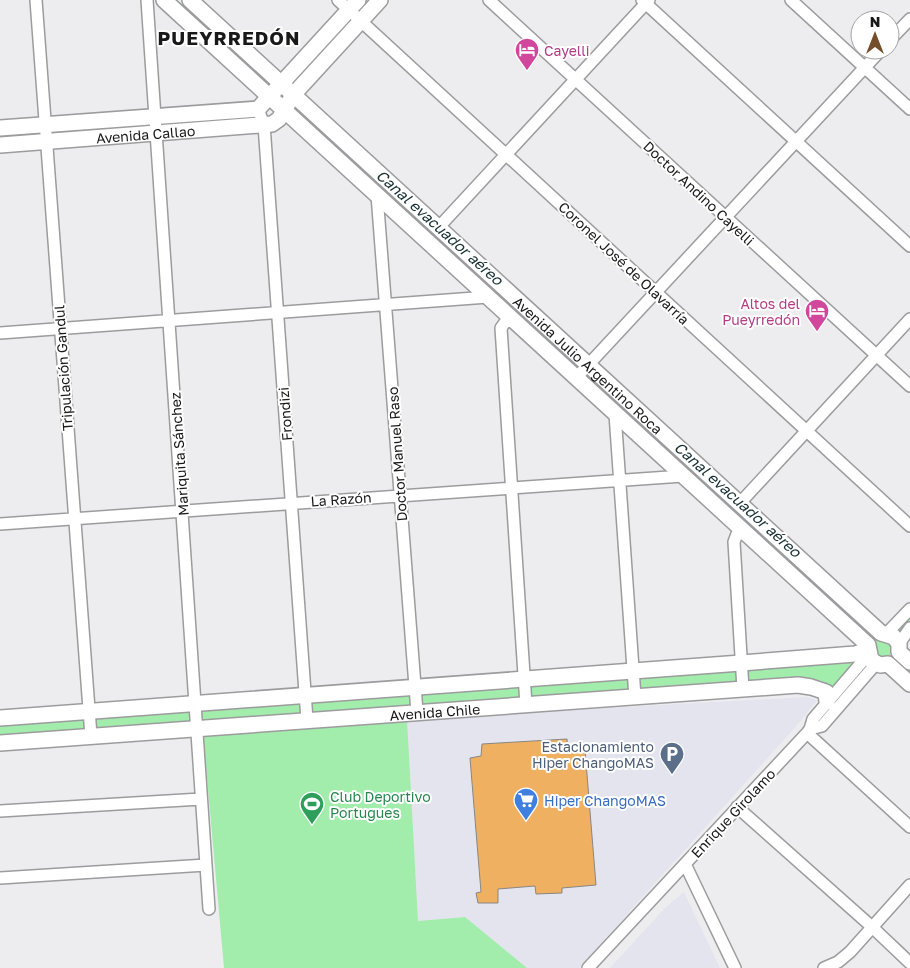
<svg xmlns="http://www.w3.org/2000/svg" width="910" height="968" font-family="'Golos Text',sans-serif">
<rect width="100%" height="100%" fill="#ededef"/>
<!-- built -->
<path fill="#e4e4ee" d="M807,697l10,3 -18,23 -220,245h-52l-62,-51 -47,4 -11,-202z
M684,892l36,76h-110l55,-60z"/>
<!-- green -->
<path fill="#a2ecac" d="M910,609v19l-11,16 11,18v22l-30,-19 -70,64 17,-27 -8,-13 -819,54v-25l855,-64 17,-17z
M407,719l11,202 47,-4 62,51h-303l-21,-235z"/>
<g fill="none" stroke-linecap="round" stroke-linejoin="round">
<!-- stream -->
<path stroke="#49a9b8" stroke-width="2.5" d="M175,0l91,82
M293,108l279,255
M591,381l278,253"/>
</g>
<!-- building -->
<path fill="#efb061" stroke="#888684" d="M567,739l1,14 17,-3 11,135 -34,3v5l-26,1 -1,-8 -37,3v14h-20l-2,-10 5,-1 -11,-134 11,-2 1,-12z"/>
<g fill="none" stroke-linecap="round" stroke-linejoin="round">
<defs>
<path id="minor" d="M36,0l55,736
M147,0l62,909
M338,0l572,526
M489,0l421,386
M642,0l268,246
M791,0l119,109
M890,40l20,-21
M258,109l6,16 43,595
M377,195l40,517
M438,228l211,-228
M516,322l-10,-1 -5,7 25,377
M0,333l488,-36
M576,378l305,-328
M615,414l20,283
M739,504l171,-185
M0,524l683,-48
M887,633l23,-24
M899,644l11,-16
M743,689l-9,-147 3,-8h9
M810,729l3,-10 55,-64
M807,733l103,94
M737,807l134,119 39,37
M0,811l201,-12
M685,864l50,104
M0,878l206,-13
M588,968l219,-235 3,-4 12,-3 52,-60 6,-1
M824,968l14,-6 12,-10 60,-67"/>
<g id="major">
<path d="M164,0l704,645 3,15 9,5 8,-1 22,20"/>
<path id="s1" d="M190,0l691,633 13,4 5,7v8l11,10"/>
<path d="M0,128l258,-19 100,-109"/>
<path id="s2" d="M0,145l272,-21 7,-5 14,-24 87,-95"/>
<path d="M0,718l741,-55 114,-9 12,-4"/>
<path id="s3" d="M0,743l798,-58 13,2 15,5 1,10"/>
</g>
</defs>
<!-- minor casing -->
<use href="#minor" stroke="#9c9c9e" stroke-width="14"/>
<!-- major casing -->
<use href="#major" stroke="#9c9c9e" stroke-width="18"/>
<!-- minor -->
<use href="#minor" stroke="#fff" stroke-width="11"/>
<!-- major -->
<use href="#major" stroke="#fff" stroke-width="15"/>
</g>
<!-- icons -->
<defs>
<symbol id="hotel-pin" viewBox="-11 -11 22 30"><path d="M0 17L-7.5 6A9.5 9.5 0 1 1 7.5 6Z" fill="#d1479c" stroke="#fff"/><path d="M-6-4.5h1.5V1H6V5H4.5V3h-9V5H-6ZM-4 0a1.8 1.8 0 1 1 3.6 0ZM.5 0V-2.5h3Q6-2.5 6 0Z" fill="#fff"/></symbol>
<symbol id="parking-pin" viewBox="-11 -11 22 30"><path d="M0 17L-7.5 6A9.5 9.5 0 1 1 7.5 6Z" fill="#5c6f8a" stroke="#fff"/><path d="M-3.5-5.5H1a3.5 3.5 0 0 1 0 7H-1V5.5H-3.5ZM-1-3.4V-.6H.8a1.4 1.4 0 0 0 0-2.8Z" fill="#fff"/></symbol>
<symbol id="supermarket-pin" viewBox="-11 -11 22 30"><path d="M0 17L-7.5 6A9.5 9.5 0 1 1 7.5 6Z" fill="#3f7fe0" stroke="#fff"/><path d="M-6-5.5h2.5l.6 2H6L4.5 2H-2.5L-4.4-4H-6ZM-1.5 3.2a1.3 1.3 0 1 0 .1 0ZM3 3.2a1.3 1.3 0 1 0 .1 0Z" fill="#fff"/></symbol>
<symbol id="stadium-pin" viewBox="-11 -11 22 30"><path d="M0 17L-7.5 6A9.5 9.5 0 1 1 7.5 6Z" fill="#2e9e5b" stroke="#fff"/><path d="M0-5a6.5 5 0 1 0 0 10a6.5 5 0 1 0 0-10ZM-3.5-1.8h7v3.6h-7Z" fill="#fff"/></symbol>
</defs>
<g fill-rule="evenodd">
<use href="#hotel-pin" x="513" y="36" width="28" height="38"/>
<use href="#hotel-pin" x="803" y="297" width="28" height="38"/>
<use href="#parking-pin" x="658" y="740" width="28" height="38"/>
<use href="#supermarket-pin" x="512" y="786" width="28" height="38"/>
<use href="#stadium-pin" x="298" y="790" width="28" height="38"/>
</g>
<g text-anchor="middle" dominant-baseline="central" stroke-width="4" stroke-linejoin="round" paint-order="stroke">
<!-- hotel labels -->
<g font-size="14" fill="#b23c85" stroke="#fff" text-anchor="start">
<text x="544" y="50">Cayelli</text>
<text x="800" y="303" text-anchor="end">Altos del<tspan x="800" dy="16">Pueyrredón</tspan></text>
</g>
<!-- street labels -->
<g font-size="14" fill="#19191a" stroke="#fff">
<text stroke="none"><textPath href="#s2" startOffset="146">Avenida Callao</textPath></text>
<text transform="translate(699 193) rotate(43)">Doctor Andino Cayelli</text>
<text transform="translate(624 263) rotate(43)">Coronel José de Olavarría</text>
<text stroke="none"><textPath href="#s1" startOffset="540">Avenida Julio Argentino Roca</textPath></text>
<text transform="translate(63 368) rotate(-94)">Tripulación Gandul</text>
<text transform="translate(285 414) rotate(-94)">Frondizi</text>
<text transform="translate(179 454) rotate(-94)">Mariquita Sánchez</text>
<text transform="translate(397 454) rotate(-94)">Doctor Manuel Raso</text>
<text transform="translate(341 499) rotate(-4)">La Razón</text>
<text stroke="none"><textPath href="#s3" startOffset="436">Avenida Chile</textPath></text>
<text transform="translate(733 813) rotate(-47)">Enrique Girolamo</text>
</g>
<!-- service labels -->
<g font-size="14" fill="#4e5e75" stroke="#fff" text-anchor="end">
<text x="654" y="746">Estacionamiento<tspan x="654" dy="16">Hiper ChangoMAS</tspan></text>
</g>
<!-- leisure labels -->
<g font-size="14" fill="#27864d" stroke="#fff" text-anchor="start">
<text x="330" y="796">Club Deportivo<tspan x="330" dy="16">Portugues</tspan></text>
</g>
<!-- shop labels -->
<g font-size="14" fill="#366cbe" stroke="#fff" text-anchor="start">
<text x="544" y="800">Hiper ChangoMAS</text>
</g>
<!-- water labels -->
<g font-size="15" font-style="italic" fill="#183033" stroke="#fff">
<text transform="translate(440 227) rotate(42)">Canal evacuador aéreo</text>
<text transform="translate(738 499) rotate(42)">Canal evacuador aéreo</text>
</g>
<!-- district labels -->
<g font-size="19" font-weight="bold" letter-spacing="1" fill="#19191a" stroke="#fff">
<text x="229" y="37">PUEYRREDÓN</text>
</g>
</g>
<!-- north arrow -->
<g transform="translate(875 35)"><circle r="24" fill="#ffffff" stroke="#a3a3a3"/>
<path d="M0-4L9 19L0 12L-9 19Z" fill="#744e2b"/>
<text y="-8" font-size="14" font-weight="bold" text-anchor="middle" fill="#19191a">N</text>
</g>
</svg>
